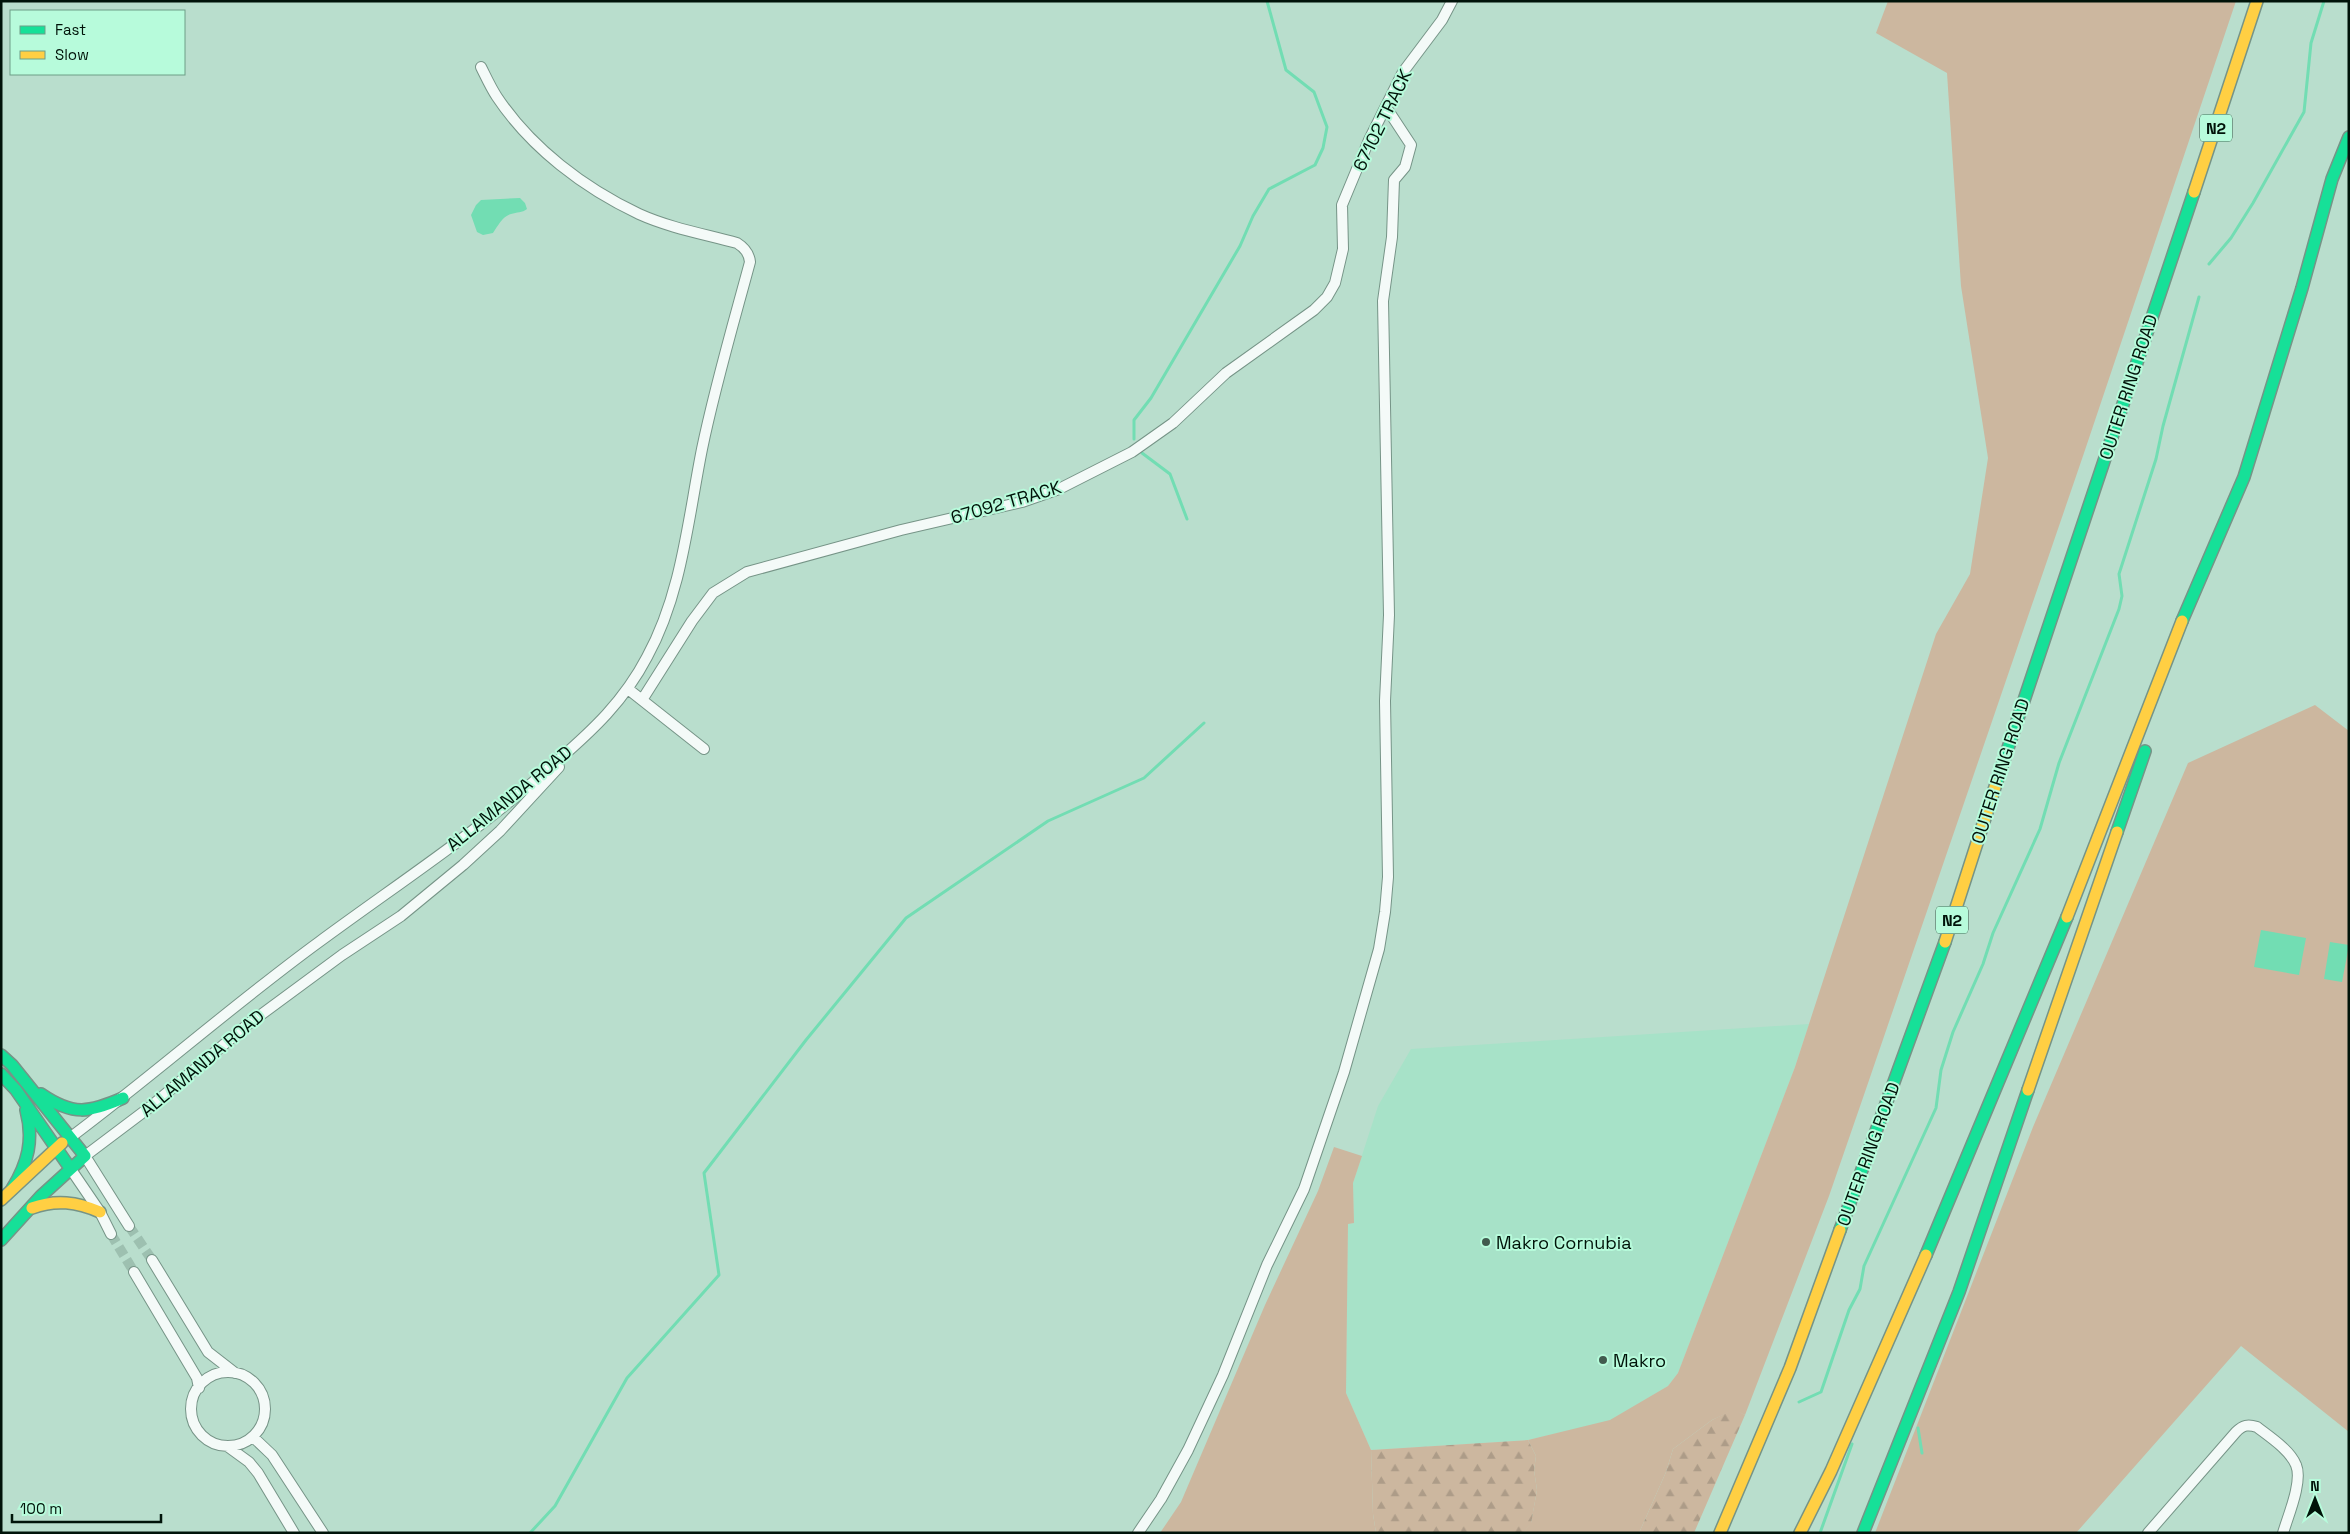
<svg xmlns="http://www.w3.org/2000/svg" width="2350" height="1534" font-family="'Space Grotesk',sans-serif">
<defs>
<pattern id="forest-firs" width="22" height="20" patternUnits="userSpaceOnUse" patternTransform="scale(1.25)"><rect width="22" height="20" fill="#ccb79f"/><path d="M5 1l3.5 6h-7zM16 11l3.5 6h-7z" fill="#ad9c88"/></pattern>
</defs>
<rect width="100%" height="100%" fill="#b9decd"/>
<!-- built -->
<path fill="#a7e2c8" d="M1809,1024l-14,43 -117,306 -10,13 -58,35 -82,19 -157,10 -25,-57 2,-169 6,-1 -1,-40 25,-77 33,-57z"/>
<!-- grass -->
<path fill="#ccb79f" d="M1888,1h348l-152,452 -218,636 -37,107 -84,219 -11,-5 -22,10 -39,29 -7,23 -27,61h-116l8,-10 6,-33 -3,-20 2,-14 -8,-16 82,-20 58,-34 10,-13 117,-306 141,-433 34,-60 18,-116 -27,-172 -14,-213 -71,-40z
M2315,705l34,26v701l-108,-86 -165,187h-201l158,-406 155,-364z
M1334,1147l28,9 -9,27 1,40 -6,1 -2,169 25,57 2,64 3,19h-216l21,-31 84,-197 53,-114z"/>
<!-- forest -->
<path fill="url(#forest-firs)" d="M1734,1409l11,6 -51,118h-55l27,-61 7,-23 39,-29z
M1528,1440l8,16 -2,14 3,20 -6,34 -8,9h-147l-3,-19 -2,-64z"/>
<!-- water -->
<path fill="#72ddb3" d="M520,198l5,5 2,6c-5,4 -10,3 -16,5 -9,3 -13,12 -18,19l-10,2 -6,-3 -6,-17 5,-10 5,-5z
M2261,930l45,8 -7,37 -45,-8z
M2330,942l19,3 -7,37 -18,-3z"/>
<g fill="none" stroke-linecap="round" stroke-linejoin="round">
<!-- stream -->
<path stroke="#72ddb3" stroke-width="3" d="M2209,264l22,-26 22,-35 51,-91 7,-69 13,-42
M1134,439v-19l17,-22 89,-152 13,-30 16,-27 46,-24 8,-17 4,-21 -13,-35 -28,-22 -19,-69
M1142,453l28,21 17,45
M1799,1402l22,-10 28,-82 11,-21 4,-23 72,-158 5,-38 12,-38 30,-68 10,-31 47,-104 19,-66 60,-154 3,-13 -3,-22 37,-115 7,-33 36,-129
M1918,1428l4,25
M530,1533l25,-27 72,-128 92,-103 -15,-102 102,-133 100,-122 142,-97 96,-43 60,-55
M1820,1533l32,-89"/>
<!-- street-tunnel -->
<path stroke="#9dc0b0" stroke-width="10" stroke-dasharray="10 5" stroke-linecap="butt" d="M129,1226l23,34
M111,1234l23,38"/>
<defs>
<path id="street" d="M628,689l76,60
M642,700l50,-79 21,-28 34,-21 154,-42 121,-28 37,-13 73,-37 41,-29 53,-50 88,-63 13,-13 8,-14 8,-34 -1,-44 27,-65 34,-68 39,-52 10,-19
M71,1137c84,-63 163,-133 248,-195 80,-59 163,-113 237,-180 37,-32 68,-61 91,-105 35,-64 41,-138 55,-208 13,-63 31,-124 48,-187 -1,-9 -5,-14 -13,-19 -33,-9 -67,-15 -98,-29 -55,-26 -108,-66 -142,-117 -6,-9 -11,-20 -16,-30
M70,1168l30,44 11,22
M129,1226l-44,-70 65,-49 97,-82 95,-70 59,-39 62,-51 37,-34 59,-64
M152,1260l56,92 27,21
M134,1272l63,106 2,10
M191 1409a37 37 0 1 1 74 0a37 37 0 1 1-74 0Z
M253,1437l19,18 51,78
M227,1446l22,16 9,11 36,60
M1138,1533l23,-34 27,-49 35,-75 44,-110 37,-76 40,-117 35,-123 6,-37 3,-35 -3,-176 4,-86 -6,-314 9,-64 2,-57 11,-13 6,-22 -25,-38
M2148,1533l88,-101c7,-7 12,-8 21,-5 13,10 33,23 39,38 7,16 -8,51 -13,68"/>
<path id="fast" d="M2182,621l62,-144 58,-189 30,-109 17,-42
M1996,784l198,-592
M2117,832l28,-81
M1,1055l11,10 73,91 -44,40 -40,44
M1,1074l15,16 54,78
M41,1094c32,22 48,19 82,4
M12,1189c16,-26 22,-49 14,-79
M1840,1230l105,-288
M1926,1255l141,-338
M1863,1533l96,-241 69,-202"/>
<path id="slow" d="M2194,192l63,-191
M2067,917l115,-296
M1945,942l51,-158
M2028,1090l89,-258
M1,1200l61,-57
M32,1208c24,-9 45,-6 68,4
M1720,1533l70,-165 50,-138
M1800,1533l31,-62 95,-216"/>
</defs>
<!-- street casing -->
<use href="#street" stroke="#769487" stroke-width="12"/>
<!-- fast casing -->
<use href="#fast" stroke="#769487" stroke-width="14"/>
<!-- slow casing -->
<use href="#slow" stroke="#769487" stroke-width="14"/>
<!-- street -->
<use href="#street" stroke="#f4faf8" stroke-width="10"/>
<!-- fast -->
<use href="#fast" stroke="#16e098" stroke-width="11"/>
<!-- slow -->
<use href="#slow" stroke="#ffcf43" stroke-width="11"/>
</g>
<!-- markers -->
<g fill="#415a4e" stroke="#b7fbdb" stroke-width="2">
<circle cx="1486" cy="1242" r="5"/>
<circle cx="1603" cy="1360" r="5"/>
</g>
<g text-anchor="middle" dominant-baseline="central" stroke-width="4" stroke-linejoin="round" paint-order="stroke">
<!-- shield labels -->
<g fill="#b7fbdb" stroke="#375948" stroke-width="1">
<rect x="2200" y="114.5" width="32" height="27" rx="4"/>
<rect x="1936" y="906.5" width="32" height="27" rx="4"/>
</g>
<g font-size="16" font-weight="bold" fill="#001309">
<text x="2216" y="128">N2</text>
<text x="1952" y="920">N2</text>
</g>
<!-- street labels -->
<g font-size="18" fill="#001309" stroke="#b7fbdb">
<text transform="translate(1382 120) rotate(-64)">67102 TRACK</text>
<text transform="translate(2128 387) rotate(-72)">OUTER RING ROAD</text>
<text transform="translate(1006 502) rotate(-16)">67092 TRACK</text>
<text transform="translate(2000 771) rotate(-72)">OUTER RING ROAD</text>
<text transform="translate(509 798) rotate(-39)">ALLAMANDA ROAD</text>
<text transform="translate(202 1063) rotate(-40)">ALLAMANDA ROAD</text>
<text transform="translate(1868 1154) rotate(-70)">OUTER RING ROAD</text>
</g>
<!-- poi labels -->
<g font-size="18" fill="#001309" stroke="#b7fbdb" text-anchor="start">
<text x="1496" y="1242">Makro Cornubia</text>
<text x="1613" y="1360">Makro</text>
</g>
</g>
<!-- border -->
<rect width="2350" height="1534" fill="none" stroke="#001309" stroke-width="5"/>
<!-- legend -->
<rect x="10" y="10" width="175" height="65" fill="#b7fbdb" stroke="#6e9e87"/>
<rect x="20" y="26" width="25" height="8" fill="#16e098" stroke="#6e9e87"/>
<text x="55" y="35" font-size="15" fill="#001309">Fast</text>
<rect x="20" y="51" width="25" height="8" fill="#ffcf43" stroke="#6e9e87"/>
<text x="55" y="60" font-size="15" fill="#001309">Slow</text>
<!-- north arrow -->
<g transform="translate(2315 1499)" stroke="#b7fbdb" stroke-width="4" paint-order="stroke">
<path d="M0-4L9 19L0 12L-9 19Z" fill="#001309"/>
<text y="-8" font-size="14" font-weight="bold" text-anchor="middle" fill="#001309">N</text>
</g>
<!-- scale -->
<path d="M12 1514v8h149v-8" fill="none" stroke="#001309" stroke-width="2.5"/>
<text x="20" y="1514" font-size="15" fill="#001309" stroke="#b7fbdb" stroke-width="4" paint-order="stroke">100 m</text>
</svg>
